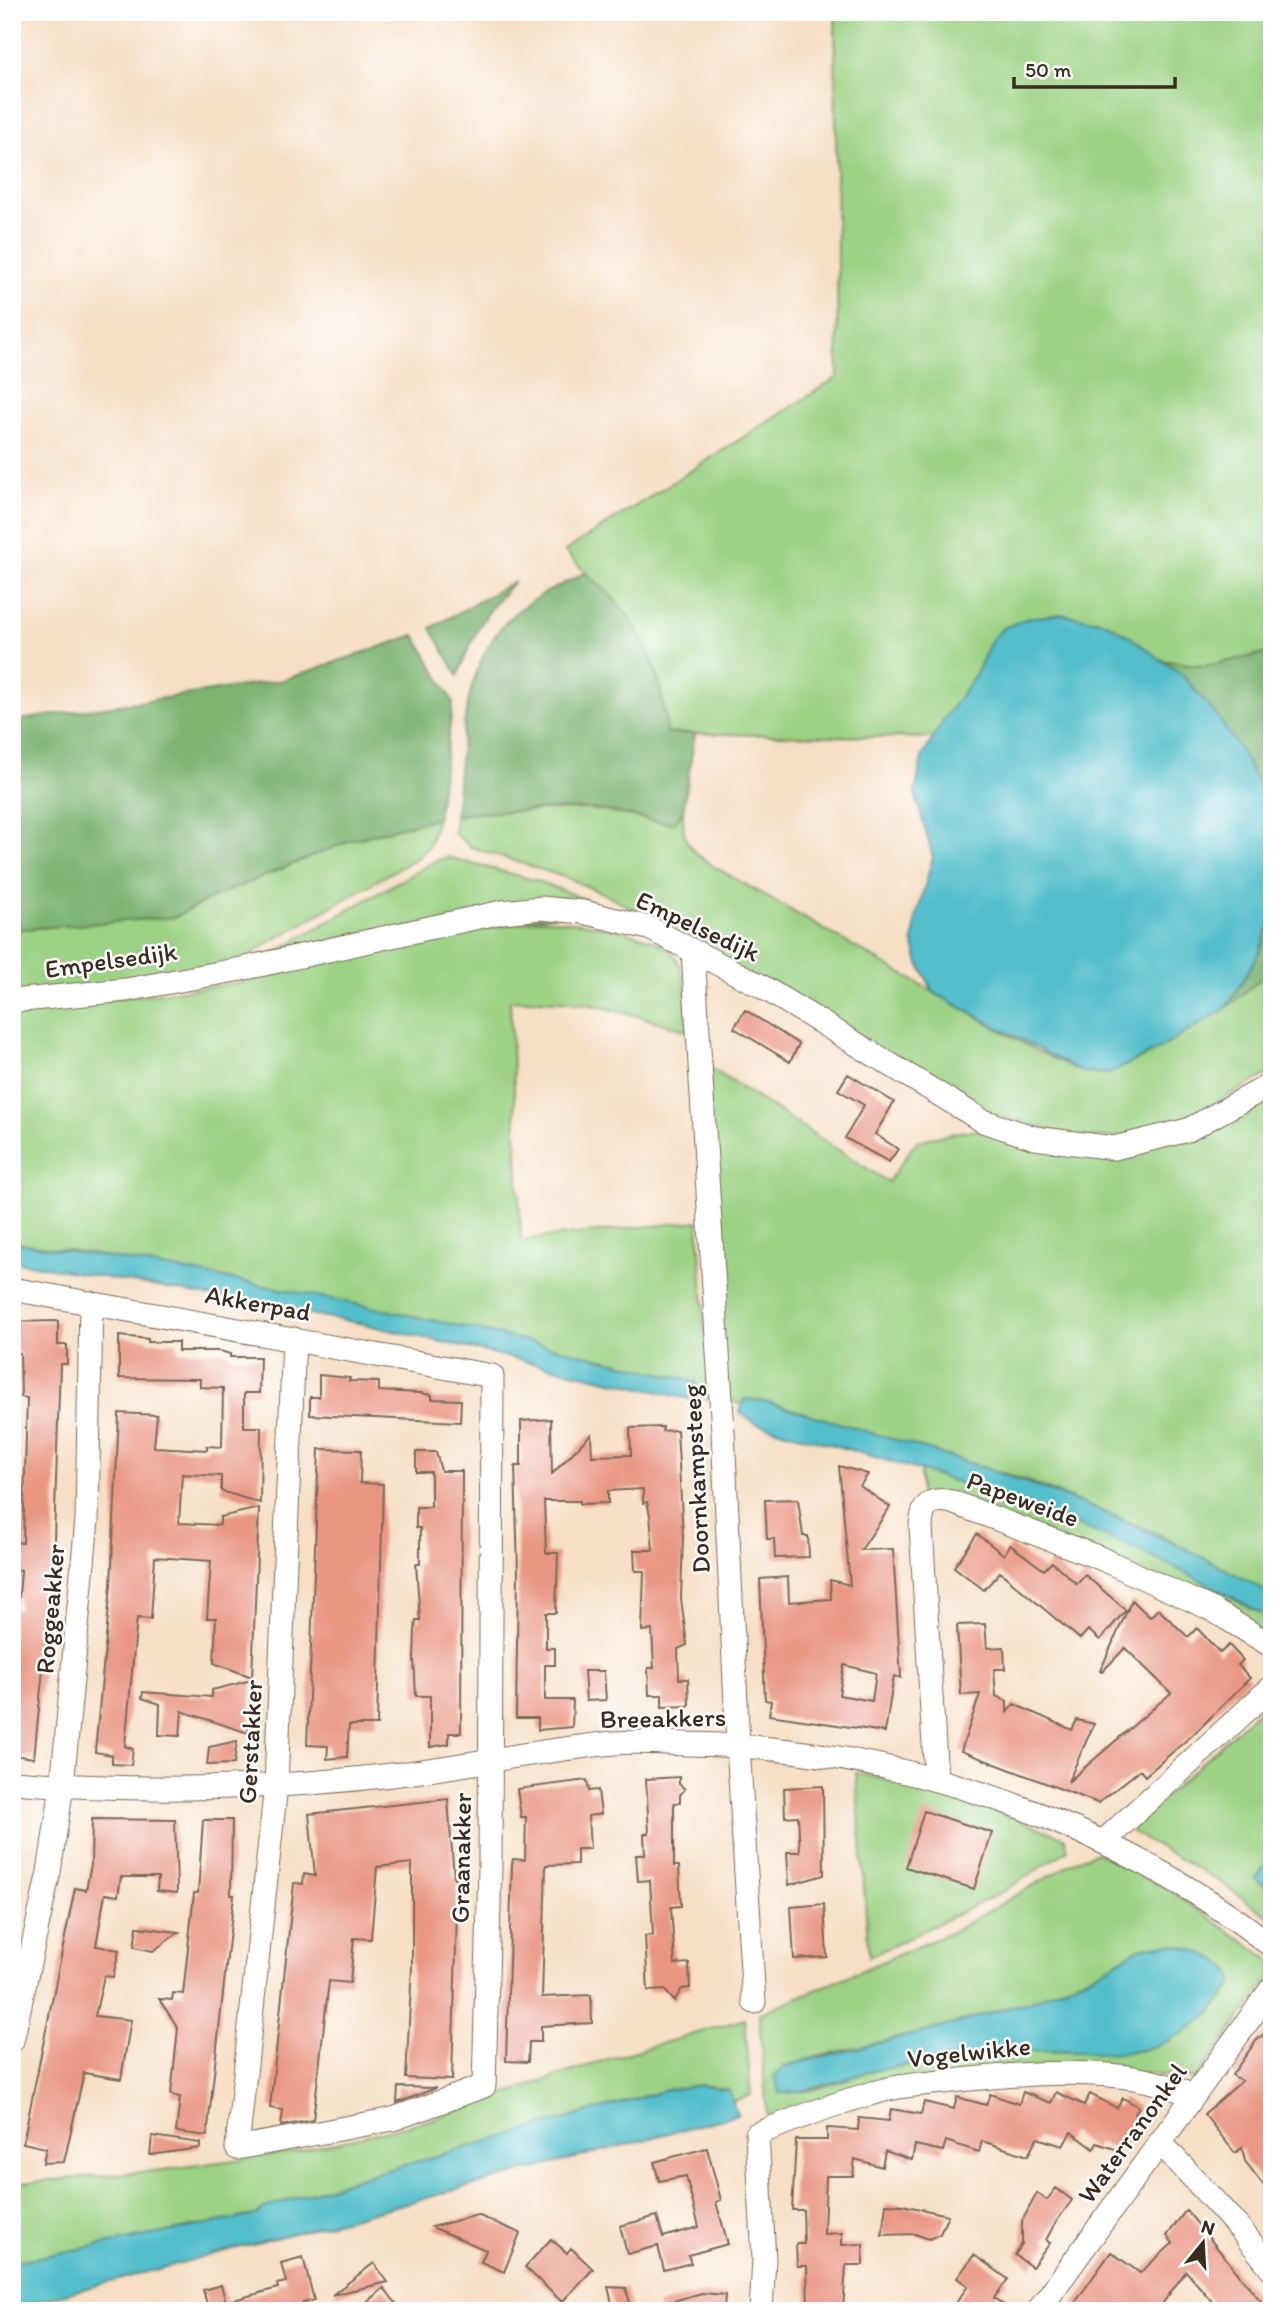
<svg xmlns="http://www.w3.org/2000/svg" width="1284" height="2323" font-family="Itim,sans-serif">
<rect width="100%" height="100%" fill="#fff"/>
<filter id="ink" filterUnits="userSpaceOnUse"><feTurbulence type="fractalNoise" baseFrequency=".0143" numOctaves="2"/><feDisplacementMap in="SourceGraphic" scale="14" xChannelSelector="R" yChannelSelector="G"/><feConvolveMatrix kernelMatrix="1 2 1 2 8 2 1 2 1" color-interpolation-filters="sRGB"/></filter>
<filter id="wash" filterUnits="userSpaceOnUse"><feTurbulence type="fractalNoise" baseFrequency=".00686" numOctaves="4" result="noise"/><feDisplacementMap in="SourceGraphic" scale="28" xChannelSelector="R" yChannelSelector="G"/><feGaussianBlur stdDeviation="1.57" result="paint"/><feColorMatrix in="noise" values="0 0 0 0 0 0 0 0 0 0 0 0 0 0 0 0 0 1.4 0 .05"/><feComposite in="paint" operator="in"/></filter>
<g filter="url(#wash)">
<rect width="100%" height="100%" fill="#f6dfc5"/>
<!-- green -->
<path fill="#9cd284" stroke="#6c7e51" stroke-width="2" fill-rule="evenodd" d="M835,12h437v640c-33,9 -80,25 -112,7 -19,-11 -36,-26 -55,-37l-113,17 -15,33 -43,66 -267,-5c-8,-99 -39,-115 -102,-182l273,-174z
M588,809c30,3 57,13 87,14l8,-13c0,33 3,37 30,56l324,185 45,21 27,2 48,-24 69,-42 46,-39v103l-90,49 -68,17 -39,-1 -83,-23 -379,-216 -43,-19 -99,-32 -17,-14 1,-17 14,-3z
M437,818l-8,28 -11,11 -153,88 -22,17 -94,19 -137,13v-64l163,-13 36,-19 140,-58z
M447,857l91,24 70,27 -335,45 160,-91z
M541,919c30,2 112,12 131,33 17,19 14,56 16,79 -62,-19 -112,-35 -178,-30l11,239 177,-19 12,179 -15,-4 2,-4 -609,-139 -76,-11v-230l234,-30 103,-27z
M703,1063l185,119 29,-41 47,-10 28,-1 64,20 161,-23 55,-31v499l-111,-60 -139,-56 -258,-78 -18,-2 -5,5 -18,-5z
M920,1469c122,37 243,85 352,151v16l-352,-136z
M1272,1698v159l-17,22 17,11v29l-55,-39 -85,-48 1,-6z
M856,1773c72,15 141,37 209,65l3,12 -67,43 -132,64z
M1098,1853l70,36 104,72v14l-76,104 -133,-14 -289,56 -7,-6 -8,-101 193,-82 129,-74zM1170,1944l23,5 28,16 -9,47 -48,30 -19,7 -41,3 -78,-1 -55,5 -96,14 -66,21 -29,2 24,-33 136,-32 94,-28 68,-30 41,-23z
M745,2019l6,76 -18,6 -4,-11 -27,-5 -35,5 -325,93 -72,23 -15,9 -243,47v-78l150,-14 132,-18 132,-31 176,-60z"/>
<!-- forest -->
<path fill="#7db472" stroke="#5c6f48" stroke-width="2" d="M585,573c56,42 76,93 82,160l28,1 -12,76 -8,13c-31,-1 -54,-13 -85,-14 -40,-2 -81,3 -120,4l-15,3c7,-66 5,-155 60,-203 21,-17 46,-28 70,-40z
M515,581c-29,28 -44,57 -57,95l-27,-48z
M415,635l38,67 -16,116 -86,22 -140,58 -36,19 -163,13v-209l271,-41z
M1272,652v175c-18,-62 -59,-128 -111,-167l43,6z
M1272,918v51l-46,39 33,-55z"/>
<!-- water -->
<path fill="#51beca" stroke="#467474" stroke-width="2" d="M1061,614l44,8 24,14 54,40 34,40 24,36 19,35 12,40v92l-13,34 -33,55 -69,42 -48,24 -27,-2 -148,-79 -15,-29 -6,-22 3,-24 17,-61 -18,-63 7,-37 21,-36 34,-49 15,-33 11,-11 25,-10z
M12,1242c231,35 458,83 684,140l-2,18 -335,-77 -347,-62z
M745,1399l19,2c181,53 344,98 508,194v25c-160,-97 -340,-148 -518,-197l-14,-11z
M1272,1857v33l-17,-11z
M1170,1944c19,4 63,14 63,39 -17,31 -53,57 -88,66 -27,8 -58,3 -85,2 -31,0 -61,2 -91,5 -32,4 -64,8 -96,15 -32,7 -60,21 -93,22l-6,-17 11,-10 155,-38 94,-28 68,-30 41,-23z
M702,2085l27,5 8,25 -725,193v-46l243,-47 15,-9 72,-23 325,-93z"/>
<g id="blocks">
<!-- building -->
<path fill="#e99683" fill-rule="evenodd" d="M745,1010l54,34 -9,18 -56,-34z
M848,1074l46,28 -19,32 23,15 -9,13 -44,-24 19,-33 -26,-15z
M58,1321v24h9v19h-7l-7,205 -19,189 -22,-3v-145h6l3,-40 -9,-1v-3l4,-24 7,1 4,-145 -6,-1 -1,-44h-8v-31z
M119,1336l29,3v3h30v9h42l10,3v3h30l-1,36h-15v34h17l-1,76 -39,-12v-15l-39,-2 -3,49 41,2v-8l39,-9 -7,169 -38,-14 2,-45h-9l4,-57 -56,-4 -4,62 -14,-1 -12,128 8,3 -2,16 -19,-1v-9l-17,-3 16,-167 8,-172 38,2 -3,32 53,3v-4l15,1 1,-59 -23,-1v-8l-81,-1z
M319,1375l31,3 -1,3 30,1v9l42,2 11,2v4l29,1 -1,22 -150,-7v-18h9z
M551,1419l1,55 39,-40 1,22 39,-1 -1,-27 33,-1 -1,4 15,-1 6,106 -2,62 6,47 -9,4 1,30h9l1,27 -27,1v-12h-13l-1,-27h6l-2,-38 -10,1 2,-60h-9l-1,-21h19l-3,-35 -3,-13 -4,1v-14l-35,2v12l-28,1v-3h-36l2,52h12l-2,60h-10v35h9v17h-10v35h28l-1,27 -34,3v-12h-22l2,-146 -3,-106h6v-45z
M319,1449l42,1 -1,33 23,1 -6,241h-28l-2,32 -20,2 1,-13 -21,-1z
M416,1452h20l5,19h21l-1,262h-12v11l-19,3v-51h-14l-2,-38 1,-28 1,-10h4l-4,-56h4v-36h-4v-21h15v-35h-15z
M839,1466l29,8 -8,12 30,21 -29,43 32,-1 8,129 -7,-2 -9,56 -116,-17 2,-14 -6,-1 -5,-121 28,-2 1,25 42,-3 -1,-19 20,5zM844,1665l32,8 -4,28 -33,-6z
M798,1499l5,37h5l1,21 -34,1 -1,-19h-7l-2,-39z
M977,1534l27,21 6,-10 34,25 8,-8 25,22 8,-9 41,35 -26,30 -12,-10 -8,9 -80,-67 -16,18 -30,-23z
M1132,1600l18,17 8,-8 30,28 9,-9 23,25 9,-8 14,15 -5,5 12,13 -52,52 -53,46 -5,-6 -42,33 -137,-52 19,-57 -19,1 -4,-70 28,-1 2,24 17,-1 1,22h-11l2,27 11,5v11l7,-8 58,26 5,-10 17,4 -26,58 103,-89 -46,-45 -23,24 -2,-1z
M584,1671h20l2,29 -20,1z
M252,1680l-4,53 -66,-22 -2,25 -21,-1 1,-31 -18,-6 1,-6 69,5v-7z
M237,1741l-3,23 -27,1 2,-18z
M679,1777v7l6,5 -5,6v7l-6,1v63h5l2,40 -10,1 4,57 14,-1 1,25 -8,1 -8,12 -9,-11 -17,1 -3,-55 8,-1 -3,-55 -12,1 -2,-26h9l-1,-21 5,-1 -3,-54z
M587,1780l2,11 9,-1 3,24 -13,2 2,33h-13v15l-31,1 -4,132 49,-2 1,28 -51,3v16h-12l-1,20 -22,-1 6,-196 1,-6 12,1 1,-43h-5l-4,-28z
M823,1786l1,89 -35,10 -2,-33h13l-2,-36 -13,1 -1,-29z
M448,1799l6,79h4l-6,202 -46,-2 6,-111v-104l-35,4 -6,72 -17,-1 -4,45 -21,-2 -16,139 -32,6 2,-16 -13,-2 24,-225 9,1 1,-10 11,2 -6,-62z
M924,1811l68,22 -18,56 -68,-22z
M92,1819l83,1 2,73 -20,-2 1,-14h-37l-3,19 -13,-2 -9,52 23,4 -6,27 -9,-1 -9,40 36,4 -10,59 -37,-6 -20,89 -21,1 3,-15 -23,-5 52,-255 11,2 5,-25z
M203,1820h29l-1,75h3l-27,241 -31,-4 4,-35 -9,-2 7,-67 -19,-29 13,1 1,-7 10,1 11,-101h4z
M824,1904l3,53 -33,2 -3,-52z
M137,1927l42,5 -26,19 -19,-4z
M1272,2027v169l-27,-35 -3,-13 -7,5 -31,-39 38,-33 -10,-6 24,-34z
M398,2087l38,1 -39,15z
M1023,2092l28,11 5,-11 28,13 6,-11 27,14 6,-10 16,9 -4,7 6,4 -20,33 -24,-8 -3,6 -23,-17 -8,14 -26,-8 -9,18 -46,-15 -3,11 -33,-11 -3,10 -28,-6 -3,15 -27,-9 -3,16 -27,-8 -2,17h-27l-2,58 18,-1v12l21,-1v21h-17l-3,46h-35l-1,-45h-10l-1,-22h8l-1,-34h-11l4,-70h31v-12l31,2 1,-12 30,3 2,-12 30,5 3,-12 30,7 3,-12 29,8 4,-11 29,10z
M152,2136l48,7v5l-50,7z
M707,2148l14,52 -5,2 12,42 -40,11 3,8 -27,7 -6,-24 -31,8 -7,-28 37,-10 6,21 36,-10 -13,-51 -27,5 -5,-19z
M1056,2188l16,12 -18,25 -8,15 4,3 -18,24 -17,-12 7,-11v-23l15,-28 10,7z
M886,2204l16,1 46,10 -8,19 -11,5 -14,-5 -33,1z
M1186,2210l83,101h-49l-34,-40 -29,40h-88l42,-59 29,21 33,-30 -6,-7z
M477,2215l43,18 -16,39 -23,-10 5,-12 -54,-23z
M551,2239l16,14 4,-5 22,21 -31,33 -37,-35z
M974,2255l34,24 -14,19 18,13h-45l-11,-8 12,-17 -11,-8z
M303,2257l11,43 -11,3 2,8h-96l-6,-21 18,-5 5,17 52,-14 -1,-4 9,-2 -5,-19z
M374,2263l14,19 -56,13z
M608,2287l18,1 6,23h-18z
M384,2288l18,23h-47z
M702,2293l23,2 -1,16h-65l-1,-6z"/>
</g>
</g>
<g filter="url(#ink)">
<use href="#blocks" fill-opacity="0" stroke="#7c6958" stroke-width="2"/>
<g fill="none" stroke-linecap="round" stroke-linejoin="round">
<defs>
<path id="minor" d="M693,952l30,480 15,313 16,257
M12,1001l114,-11 115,-21 261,-57 39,-4 42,4 66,16 112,58 222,135 52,17 79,10 74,-18 84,-46
M12,1289l480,87 -2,492 -6,218 -91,33 -156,29 39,-363 18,-446
M936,1779l-15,-252c1,-22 9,-30 31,-25l148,56 111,51 61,37
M12,1782c127,10 254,8 380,-7 74,-9 147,-25 222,-32 23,-2 48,0 72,1 209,3 420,74 586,202
M1103,1842l169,-155
M12,2041l37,-169 13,-86 25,-266 4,-217
M1160,2142l80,87 32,40
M761,2311l3,-51 -7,-126c42,-17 84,-33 127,-44 19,-5 40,-6 59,-8 69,-8 185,-20 249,14
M1038,2311l234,-323"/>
</defs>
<!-- minor casing -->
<use href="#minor" stroke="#7c6958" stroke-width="25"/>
<!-- minor -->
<use href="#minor" stroke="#fff" stroke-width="23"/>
</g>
</g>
<g text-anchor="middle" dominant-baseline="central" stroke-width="5" stroke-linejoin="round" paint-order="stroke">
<!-- street labels -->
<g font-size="26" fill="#3b2a1e" stroke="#fff">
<text transform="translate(698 926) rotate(25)">Empelsedijk</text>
<text transform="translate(111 960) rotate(-8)">Empelsedijk</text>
<text transform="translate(258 1303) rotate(10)">Akkerpad</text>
<text transform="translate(696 1479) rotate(-93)">Doornkampsteeg</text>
<text transform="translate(1023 1499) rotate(20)">Papeweide</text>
<text transform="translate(50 1609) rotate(-85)">Roggeakker</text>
<text transform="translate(663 1718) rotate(-1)">Breeakkers</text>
<text transform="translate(250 1742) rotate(-87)">Gerstakker</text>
<text transform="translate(461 1858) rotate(-89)">Graanakker</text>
<text transform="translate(969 2052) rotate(-6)">Vogelwikke</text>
<text transform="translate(1132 2133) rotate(-54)">Waterranonkel</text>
</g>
</g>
<!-- margin -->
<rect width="1284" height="2323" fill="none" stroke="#fff" stroke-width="42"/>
<!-- north arrow -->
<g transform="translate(1203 2243) rotate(18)" stroke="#ffffff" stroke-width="5" paint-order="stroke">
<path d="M0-5L12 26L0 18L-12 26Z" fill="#3b2a1e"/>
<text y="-10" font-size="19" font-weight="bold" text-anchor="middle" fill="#3b2a1e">N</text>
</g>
<!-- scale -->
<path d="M1014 77v10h161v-10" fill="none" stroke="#3b2a1e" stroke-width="3.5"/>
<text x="1025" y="77" font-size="21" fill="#3b2a1e" stroke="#ffffff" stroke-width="5" paint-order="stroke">50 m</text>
</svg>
